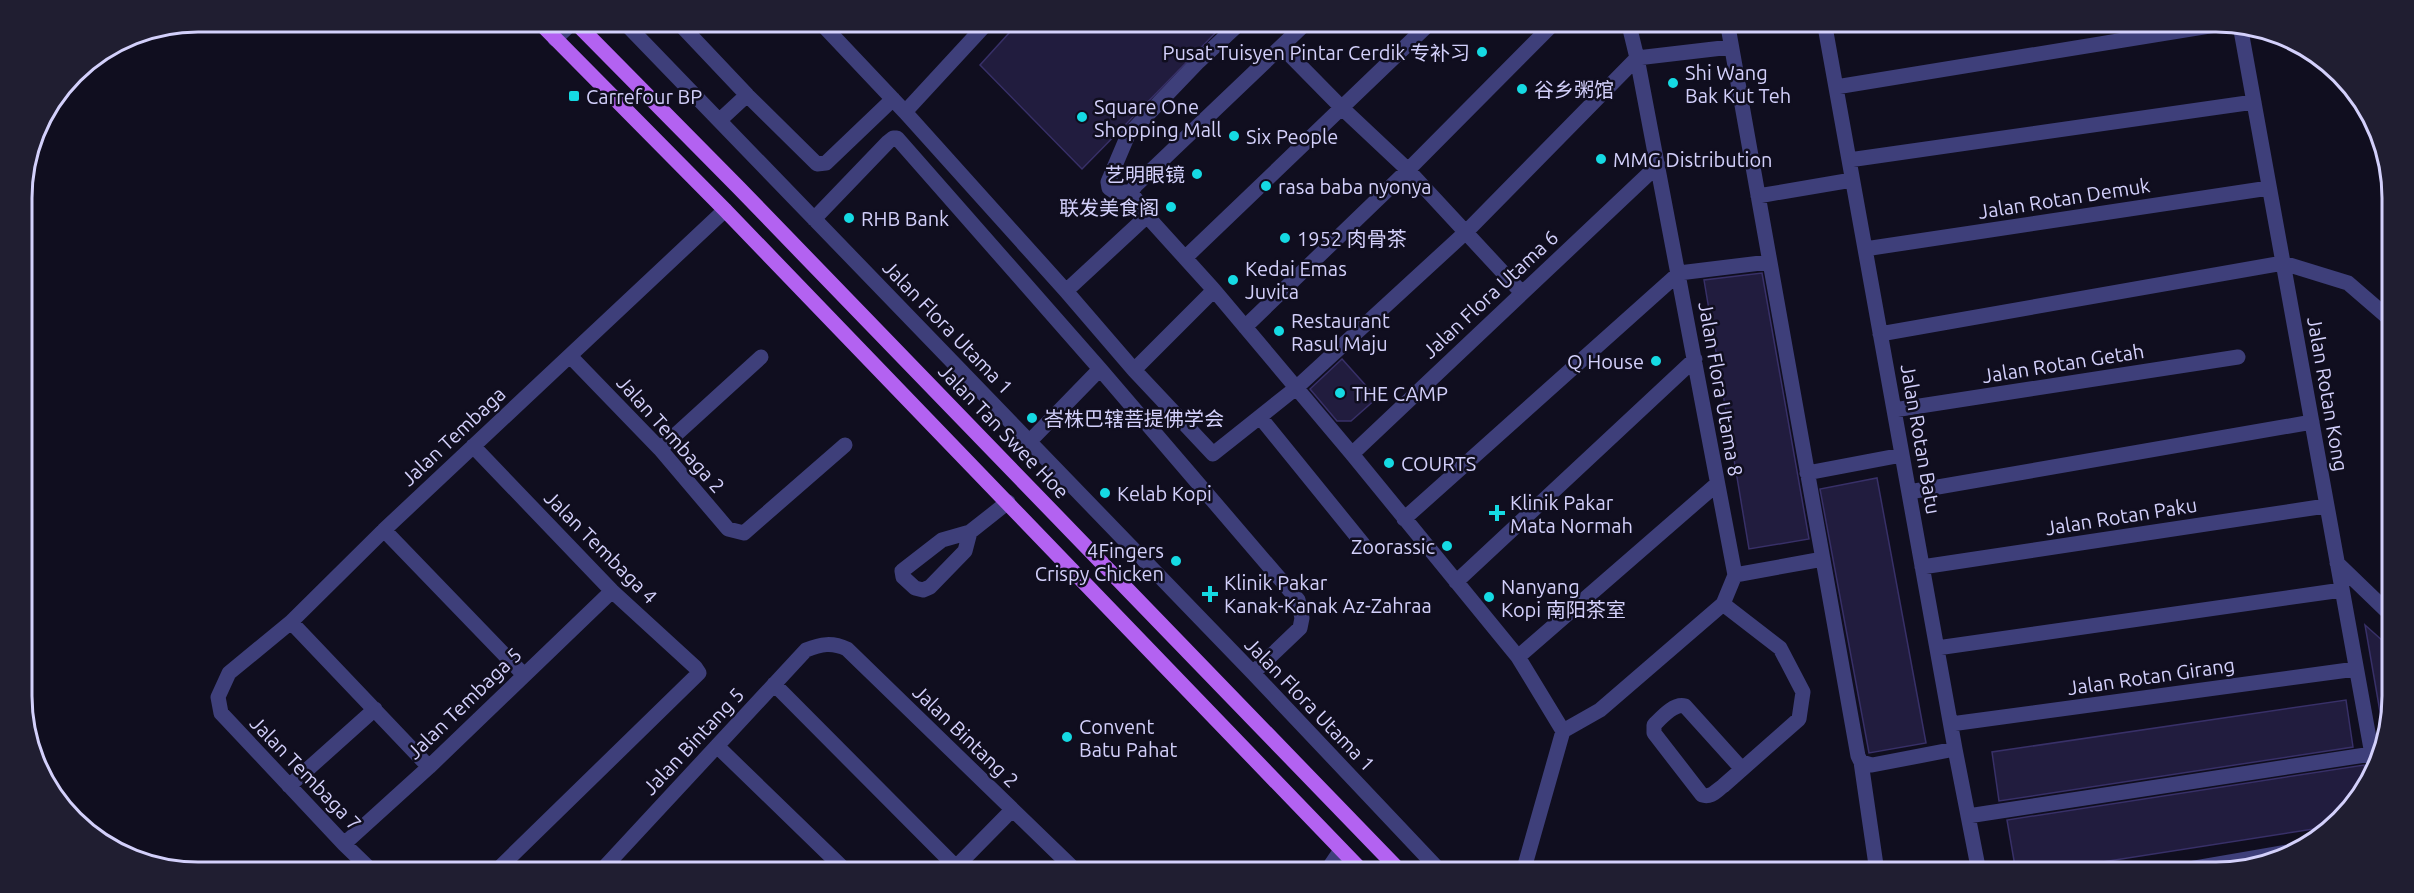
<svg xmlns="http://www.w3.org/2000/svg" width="2414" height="893" font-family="Ubuntu,'Noto Sans SC',sans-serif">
<rect width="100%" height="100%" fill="#100e1f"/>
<!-- building -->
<path fill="#211c3e" stroke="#383068" stroke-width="1.5" d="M1020,21h207l-145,148 -102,-104z
M1762,273l47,266 -60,10 -45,-269z
M1342,359l35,39 -26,23h-14l-27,-32z
M1877,478l49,265 -57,10 -49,-264z
M2365,625l28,25v46l-6,39h-3z
M2346,700l7,47 -354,54 -7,-49z
M2364,765l2,8 4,6 -7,15 -30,32 -295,46h-22l-9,-52z"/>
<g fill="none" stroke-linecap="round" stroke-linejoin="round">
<!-- minor -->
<path stroke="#3e3f7a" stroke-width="15" d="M623,21l630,652 188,199
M677,21l70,74 -27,25
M819,21l86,91 161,179 68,79 79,84 83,-66 171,-157 170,-173 94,-11
M1308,21l-172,164 -5,7 16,24 67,74 138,164 166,203 45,74 37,-21 123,-106 12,-29 -98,-517 -9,-37
M1727,21l131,735 3,6 11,3 83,-16
M1824,21l131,728 24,123
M2240,25l135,746
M555,39l19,-18
M1282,47l60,61 66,62 114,123
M1836,87l392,-64
M747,95l70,69 9,-1 67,-64
M905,112l84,-91
M1849,160l405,-58
M1131,192h-16l-6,-4 -1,-6 20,-47 69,-72 45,-42
M1758,196l94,-16
M814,219l74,-77 5,-4h4l203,231 198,231 4,18 -2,10 -47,45
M1865,249l404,-61
M1185,258l247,-237
M1066,291l81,-75
M1245,327l163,-157 148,-149
M1880,334l403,-71 65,20 44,38
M570,356l90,93 68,80 16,4 101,-88
M1134,370l80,-80
M1894,410l344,-53
M1260,417l103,127
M1029,442l71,-73
M473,446l139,145 83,76 4,6 -204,199
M660,449l101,-92
M1352,454l306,-289
M1807,473l95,-18
M1909,492l403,-70
M1404,519l275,-246 90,-11
M384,530l140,145
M970,532l-5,19 -35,36 -7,3 -8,-2 -12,-11 -1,-6 40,-31 28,-8 38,-30
M2337,563l56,54
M1922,567l404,-61
M1735,575l88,-16
M1456,582l239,-223
M1723,604l57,44 23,44 -4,27 -76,67c-7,5 -12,12 -21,9l-48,-62v-8c8,-8 20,-22 31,-19l56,62
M291,622l138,145
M1937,648l405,-58
M1518,657l199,-173
M774,684l187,188
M1951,724l405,-55
M717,746l130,126
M1861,762l16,110
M289,786l86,-77
M1968,816l404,-62
M344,844l85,-77 183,-176
M373,872l-29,-28 -123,-131 -3,-16 11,-24 62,-51 93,-92 341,-320
M600,872l206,-222c15,-6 26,-8 41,-1l230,223
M951,872l61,-62
M1326,872l15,-22
M1523,872l40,-141
M2172,872l126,-22"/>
<!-- major -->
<path stroke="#b362f1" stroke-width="15" d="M538,21l187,189 638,662
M574,21l165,167 662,684"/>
</g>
<!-- markers -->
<g fill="#15dae3" stroke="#100e1f" stroke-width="2">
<circle cx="1482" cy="52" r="6"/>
<circle cx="1673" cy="83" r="6"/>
<circle cx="1522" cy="89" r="6"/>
<rect x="568" y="90" width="12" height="12" rx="3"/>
<circle cx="1082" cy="117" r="6"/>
<circle cx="1234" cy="136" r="6"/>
<circle cx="1601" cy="159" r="6"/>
<circle cx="1197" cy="174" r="6"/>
<circle cx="1266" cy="186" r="6"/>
<circle cx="1171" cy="207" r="6"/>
<circle cx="849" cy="218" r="6"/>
<circle cx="1285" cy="238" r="6"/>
<circle cx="1233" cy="280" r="6"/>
<circle cx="1279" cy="331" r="6"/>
<circle cx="1656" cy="361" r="6"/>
<circle cx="1340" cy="393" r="6"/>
<circle cx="1032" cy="418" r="6"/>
<circle cx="1389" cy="463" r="6"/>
<circle cx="1105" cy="493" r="6"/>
<path d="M1494 504h6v6h6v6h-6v6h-6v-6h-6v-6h6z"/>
<circle cx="1447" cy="546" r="6"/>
<circle cx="1176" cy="561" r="6"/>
<path d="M1207 585h6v6h6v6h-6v6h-6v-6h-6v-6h6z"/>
<circle cx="1489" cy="597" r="6"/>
<circle cx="1067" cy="737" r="6"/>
</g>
<g text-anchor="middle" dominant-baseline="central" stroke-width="5" stroke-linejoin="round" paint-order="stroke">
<!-- poi labels -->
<g font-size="20" fill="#d3d0fb" stroke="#100e1f" text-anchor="start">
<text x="1470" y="52" text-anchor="end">Pusat Tuisyen Pintar Cerdik 专补习</text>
<text x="1685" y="72">Shi Wang<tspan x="1685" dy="23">Bak Kut Teh</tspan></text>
<text x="1534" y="89">谷乡粥馆</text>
<text x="586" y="96">Carrefour BP</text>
<text x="1094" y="106">Square One<tspan x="1094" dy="23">Shopping Mall</tspan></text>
<text x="1246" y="136">Six People</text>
<text x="1613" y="159">MMG Distribution</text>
<text x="1185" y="174" text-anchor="end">艺明眼镜</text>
<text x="1278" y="186">rasa baba nyonya</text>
<text x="1159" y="207" text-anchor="end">联发美食阁</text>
<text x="861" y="218">RHB Bank</text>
<text x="1297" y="238">1952 肉骨茶</text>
<text x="1245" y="268">Kedai Emas<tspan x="1245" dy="23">Juvita</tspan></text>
<text x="1291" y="320">Restaurant<tspan x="1291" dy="23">Rasul Maju</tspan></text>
<text x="1644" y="361" text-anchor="end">Q House</text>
<text x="1352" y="393">THE CAMP</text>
<text x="1044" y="418">峇株巴辖菩提佛学会</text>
<text x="1401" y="463">COURTS</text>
<text x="1117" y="493">Kelab Kopi</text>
<text x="1510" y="502">Klinik Pakar<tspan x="1510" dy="23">Mata Normah</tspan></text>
<text x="1435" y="546" text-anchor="end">Zoorassic</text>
<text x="1164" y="550" text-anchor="end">4Fingers<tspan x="1164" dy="23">Crispy Chicken</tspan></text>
<text x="1224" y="582">Klinik Pakar<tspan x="1224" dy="23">Kanak-Kanak Az-Zahraa</tspan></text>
<text x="1501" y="586">Nanyang<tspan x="1501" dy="23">Kopi 南阳茶室</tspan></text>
<text x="1079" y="726">Convent<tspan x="1079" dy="23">Batu Pahat</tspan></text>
</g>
<!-- street labels -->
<g font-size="20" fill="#d3d0fb" stroke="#100e1f">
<text transform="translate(2064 198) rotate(-9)">Jalan Rotan Demuk</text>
<text transform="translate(1490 294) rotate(-43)">Jalan Flora Utama 6</text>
<text transform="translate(948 327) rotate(46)">Jalan Flora Utama 1</text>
<text transform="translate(2063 363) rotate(-9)">Jalan Rotan Getah</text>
<text transform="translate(1721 389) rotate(80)">Jalan Flora Utama 8</text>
<text transform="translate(2328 394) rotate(80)">Jalan Rotan Kong</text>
<text transform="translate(1004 431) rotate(46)">Jalan Tan Swee Hoe</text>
<text transform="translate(671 434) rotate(48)">Jalan Tembaga 2</text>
<text transform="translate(453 436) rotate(-43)">Jalan Tembaga</text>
<text transform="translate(1921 439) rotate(80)">Jalan Rotan Batu</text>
<text transform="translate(2121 516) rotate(-9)">Jalan Rotan Paku</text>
<text transform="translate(601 547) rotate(45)">Jalan Tembaga 4</text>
<text transform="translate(2151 676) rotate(-8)">Jalan Rotan Girang</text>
<text transform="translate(464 703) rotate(-44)">Jalan Tembaga 5</text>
<text transform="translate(1310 704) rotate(46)">Jalan Flora Utama 1</text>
<text transform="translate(966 736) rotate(44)">Jalan Bintang 2</text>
<text transform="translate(693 741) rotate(-47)">Jalan Bintang 5</text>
<text transform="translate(306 773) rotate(46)">Jalan Tembaga 7</text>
</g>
</g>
<!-- crop -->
<path d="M0 0H2414V893H0ZM198 32H2216A166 166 0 0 1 2382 198V696A166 166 0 0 1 2216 862H198A166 166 0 0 1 32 696V198A166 166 0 0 1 198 32Z" fill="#201e31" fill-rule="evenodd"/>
<path fill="none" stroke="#d3d0fb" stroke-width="3" d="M198 32H2216A166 166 0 0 1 2382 198V696A166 166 0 0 1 2216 862H198A166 166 0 0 1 32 696V198A166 166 0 0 1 198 32Z"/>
</svg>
